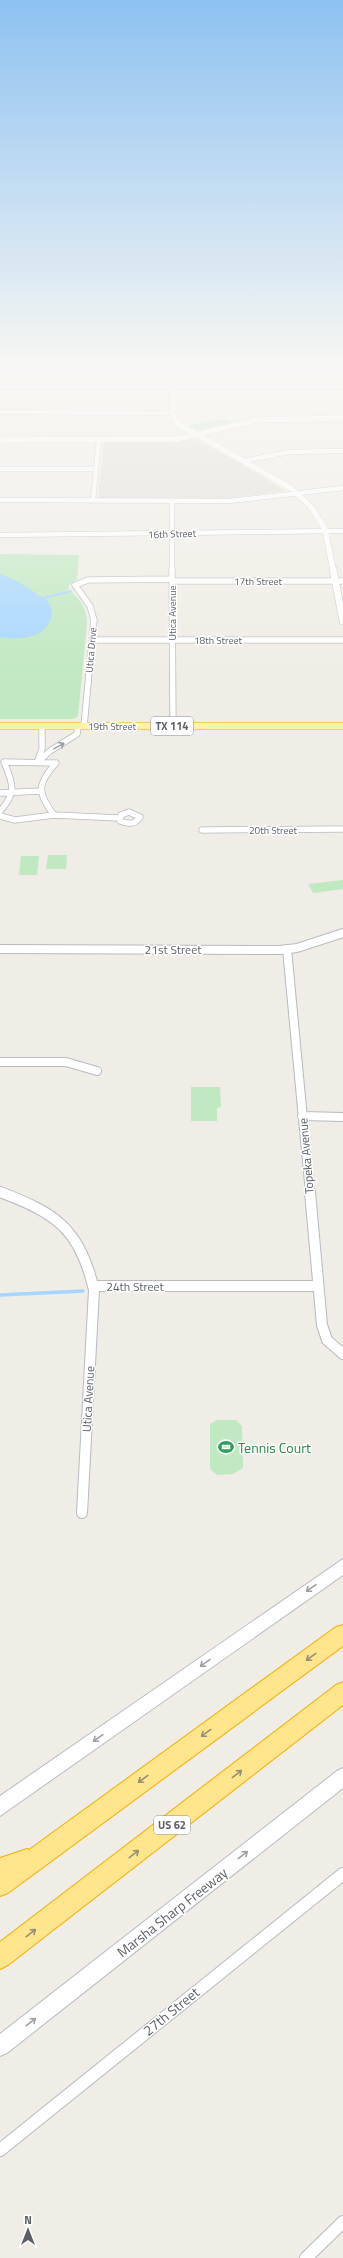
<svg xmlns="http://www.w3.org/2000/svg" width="343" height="2258" font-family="'Titillium Web',sans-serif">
<rect width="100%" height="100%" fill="#efede5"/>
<!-- education -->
<path fill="#e0dcd3" d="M194,439l37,19 54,33 -55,7h-129l-3,-2 6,-54 71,-1z"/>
<!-- green -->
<path fill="#c0e8c1" d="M215,420h13l5,2 -36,10 -10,-6z
M0,554l79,1 -2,24 -8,6 -1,7h4c9,9 15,18 15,31l-9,93 -5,3h-73z
M48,855h19l-1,14h-20z
M21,856h18l-2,19h-18z
M343,880v9l-30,4 -5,-9z
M191,1087h29l1,20 -4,1v13h-26z
M217,1420h19l6,6 1,42 -10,6 -16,1 -7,-6v-45z"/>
<!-- water -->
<path fill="#a5d6ff" d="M0,574l19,8 22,15 -2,2 6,-1c5,6 8,12 6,20 -6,21 -32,22 -51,19z"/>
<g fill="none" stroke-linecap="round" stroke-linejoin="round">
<!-- stream-far1 -->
<path stroke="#a5d6ff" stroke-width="2" d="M39,599l32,-8"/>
<!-- stream -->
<path stroke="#a5d6ff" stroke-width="3.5" d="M0,1295l83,-4"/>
<defs>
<path id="minor-far4" d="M0,364h173
M0,387h343
M0,412l173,1
M243,461l46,-9 54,-1
M0,469h96
M0,500l230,1 113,-13
M93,500l6,-60
M172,501v69
M0,535l343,-4"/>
<path id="minor-far3" d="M172,569l1,157
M172,581h171
M92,640h251
M42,726v23l-5,14 13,-12 27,-17 1,-8
M84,726l10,-106 -4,-14 -15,-21 13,-5 84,-1
M0,793l40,-2
M0,811c17,-18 13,-28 4,-49l52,1c-19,21 -19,30 -2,52l65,3
M129,812l11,5c-5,8 -12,7 -20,4l1,-6z
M0,816l15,4 39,-5
M202,830l141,-1"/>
<path id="minor-far2" d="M0,949l280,1 17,-2 46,-15
M287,949l23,244
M0,1062h66l31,9
M302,1116l41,1
M0,1192l2,1"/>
<path id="minor-far1" d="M0,1192c56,21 80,37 94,98l-12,223
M310,1192l12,133 5,15 16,14
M93,1286h225"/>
<path id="minor" d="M0,2150l343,-276
M306,2258l37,-36"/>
<path id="tertiary-far1" d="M173,364v52l4,7 115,66 19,18 14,22 8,41
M0,440l177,-1 80,-19 86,-2"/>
<path id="tertiary" d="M333,569l10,52"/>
<path id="secondary" d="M343,1559v16l-343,241v-20z
M343,1768v20l-336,265 -7,3v-22l337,-263z"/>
<path id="primary" d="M0,723h343v6h-343z"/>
<path id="motorway" d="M343,1625v21l-335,247 -8,3v-38l27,-9 2,1 307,-223z
M343,1682v23l-335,260 -8,4v-27l336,-257z"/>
</defs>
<!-- minor-far4 casing -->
<use href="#minor-far4" stroke="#b7babf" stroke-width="5.5"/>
<!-- minor-far3 casing -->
<use href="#minor-far3" stroke="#b7babf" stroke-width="7"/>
<!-- minor-far2 casing -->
<use href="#minor-far2" stroke="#b7babf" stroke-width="10"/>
<!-- minor-far1 casing -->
<use href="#minor-far1" stroke="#b7babf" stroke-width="12"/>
<!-- minor casing -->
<use href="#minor" stroke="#b7babf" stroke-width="14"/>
<!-- tertiary-far1 casing -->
<use href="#tertiary-far1" stroke="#b7babf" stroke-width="6"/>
<!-- tertiary casing -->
<use href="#tertiary" stroke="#b7babf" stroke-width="8"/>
<!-- secondary casing -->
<use href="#secondary" stroke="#b8bbc1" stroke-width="2"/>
<!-- primary casing -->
<use href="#primary" stroke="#f6cd57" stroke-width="2"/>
<!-- motorway casing -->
<use href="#motorway" stroke="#f4ae00" stroke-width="2"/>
<!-- minor-far4 -->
<use href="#minor-far4" stroke="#fff" stroke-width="4.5"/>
<!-- minor-far3 -->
<use href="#minor-far3" stroke="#fff" stroke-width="5.5"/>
<!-- minor-far2 -->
<use href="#minor-far2" stroke="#fff" stroke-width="8"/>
<!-- minor-far1 -->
<use href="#minor-far1" stroke="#fff" stroke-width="10"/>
<!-- minor -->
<use href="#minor" stroke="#fff" stroke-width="12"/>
<!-- tertiary-far1 -->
<use href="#tertiary-far1" stroke="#fff" stroke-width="5.5"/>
<!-- tertiary -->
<use href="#tertiary" stroke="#fff" stroke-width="7"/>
<!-- secondary -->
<use href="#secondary" fill="#fff" fill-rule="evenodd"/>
<!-- primary -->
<use href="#primary" fill="#fff3aa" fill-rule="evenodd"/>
<!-- motorway -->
<use href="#motorway" fill="#ffe58c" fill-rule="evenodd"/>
</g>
<!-- one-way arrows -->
<defs><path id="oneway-shaft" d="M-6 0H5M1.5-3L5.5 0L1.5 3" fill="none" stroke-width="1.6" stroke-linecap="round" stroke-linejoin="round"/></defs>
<g stroke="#9da0a3">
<use href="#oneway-shaft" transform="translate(59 746) rotate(-29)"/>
<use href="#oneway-shaft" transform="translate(311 1588) rotate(145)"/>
<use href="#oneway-shaft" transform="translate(205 1663) rotate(145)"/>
<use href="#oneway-shaft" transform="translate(98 1738) rotate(145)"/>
<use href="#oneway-shaft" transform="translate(243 1855) rotate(-38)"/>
<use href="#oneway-shaft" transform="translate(31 2022) rotate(-38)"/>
</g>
<g stroke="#958f73">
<use href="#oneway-shaft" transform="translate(311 1657) rotate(144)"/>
<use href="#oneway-shaft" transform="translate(206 1733) rotate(144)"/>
<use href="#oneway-shaft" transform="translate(237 1774) rotate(-38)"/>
<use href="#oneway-shaft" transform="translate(143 1779) rotate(144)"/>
<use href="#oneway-shaft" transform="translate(134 1854) rotate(-38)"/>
<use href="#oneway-shaft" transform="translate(31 1933) rotate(-38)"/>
</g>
<!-- sky -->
<linearGradient id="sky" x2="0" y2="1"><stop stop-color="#8dc2f1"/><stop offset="0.54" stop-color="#f8f7f3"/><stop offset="1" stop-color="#f8f7f3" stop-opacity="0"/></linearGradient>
<rect width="343" height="680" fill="url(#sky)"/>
<!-- icons -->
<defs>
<symbol id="stadium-bare" viewBox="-9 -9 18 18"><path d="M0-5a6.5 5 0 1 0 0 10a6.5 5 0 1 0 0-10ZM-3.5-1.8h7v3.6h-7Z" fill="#2e9e5b" stroke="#fff" stroke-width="2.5" paint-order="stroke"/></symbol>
</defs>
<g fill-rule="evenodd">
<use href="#stadium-bare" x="215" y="1436" width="22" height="22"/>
</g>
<g text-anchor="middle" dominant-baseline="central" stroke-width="3" stroke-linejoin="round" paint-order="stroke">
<!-- far-street labels -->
<g font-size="10" fill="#5c6066" stroke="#fff">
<text transform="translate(172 534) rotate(-2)">16th Street</text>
<text x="258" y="581">17th Street</text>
<text transform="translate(172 613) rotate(-90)">Utica Avenue</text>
<text x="218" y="640">18th Street</text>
<text transform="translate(91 650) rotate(-85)">Utica Drive</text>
<text x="112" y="726">19th Street</text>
<text x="273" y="830">20th Street</text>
</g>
<!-- shield labels -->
<g fill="#fff" stroke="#8d9094" stroke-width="1">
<rect x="151" y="717" width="42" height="18" rx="3"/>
<rect x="154" y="1816" width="36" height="18" rx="3"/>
</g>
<g font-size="11" font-weight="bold" fill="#5c6066">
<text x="172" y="726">TX 114</text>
<text x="172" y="1825">US 62</text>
</g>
<!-- street labels -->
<g font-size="12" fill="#5c6066" stroke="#fff">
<text x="173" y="949">21st Street</text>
<text transform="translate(306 1156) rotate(-95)">Topeka Avenue</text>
<text x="135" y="1286">24th Street</text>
<text transform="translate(88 1399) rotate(-87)">Utica Avenue</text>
</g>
<!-- near-leisure labels -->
<g font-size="14" fill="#27864d" stroke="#fff" text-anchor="start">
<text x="238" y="1447">Tennis Court</text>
</g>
<!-- near-street labels -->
<g font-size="14" fill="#5c6066" stroke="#fff">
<text transform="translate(172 1912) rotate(-38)">Marsha Sharp Freeway</text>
<text transform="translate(171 2011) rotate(-39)">27th Street</text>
</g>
</g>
<!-- north arrow -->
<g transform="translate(28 2230)" stroke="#ffffff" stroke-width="3" paint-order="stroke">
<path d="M0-3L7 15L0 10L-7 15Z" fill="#5c6066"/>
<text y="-6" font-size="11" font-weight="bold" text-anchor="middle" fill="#5c6066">N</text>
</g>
</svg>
